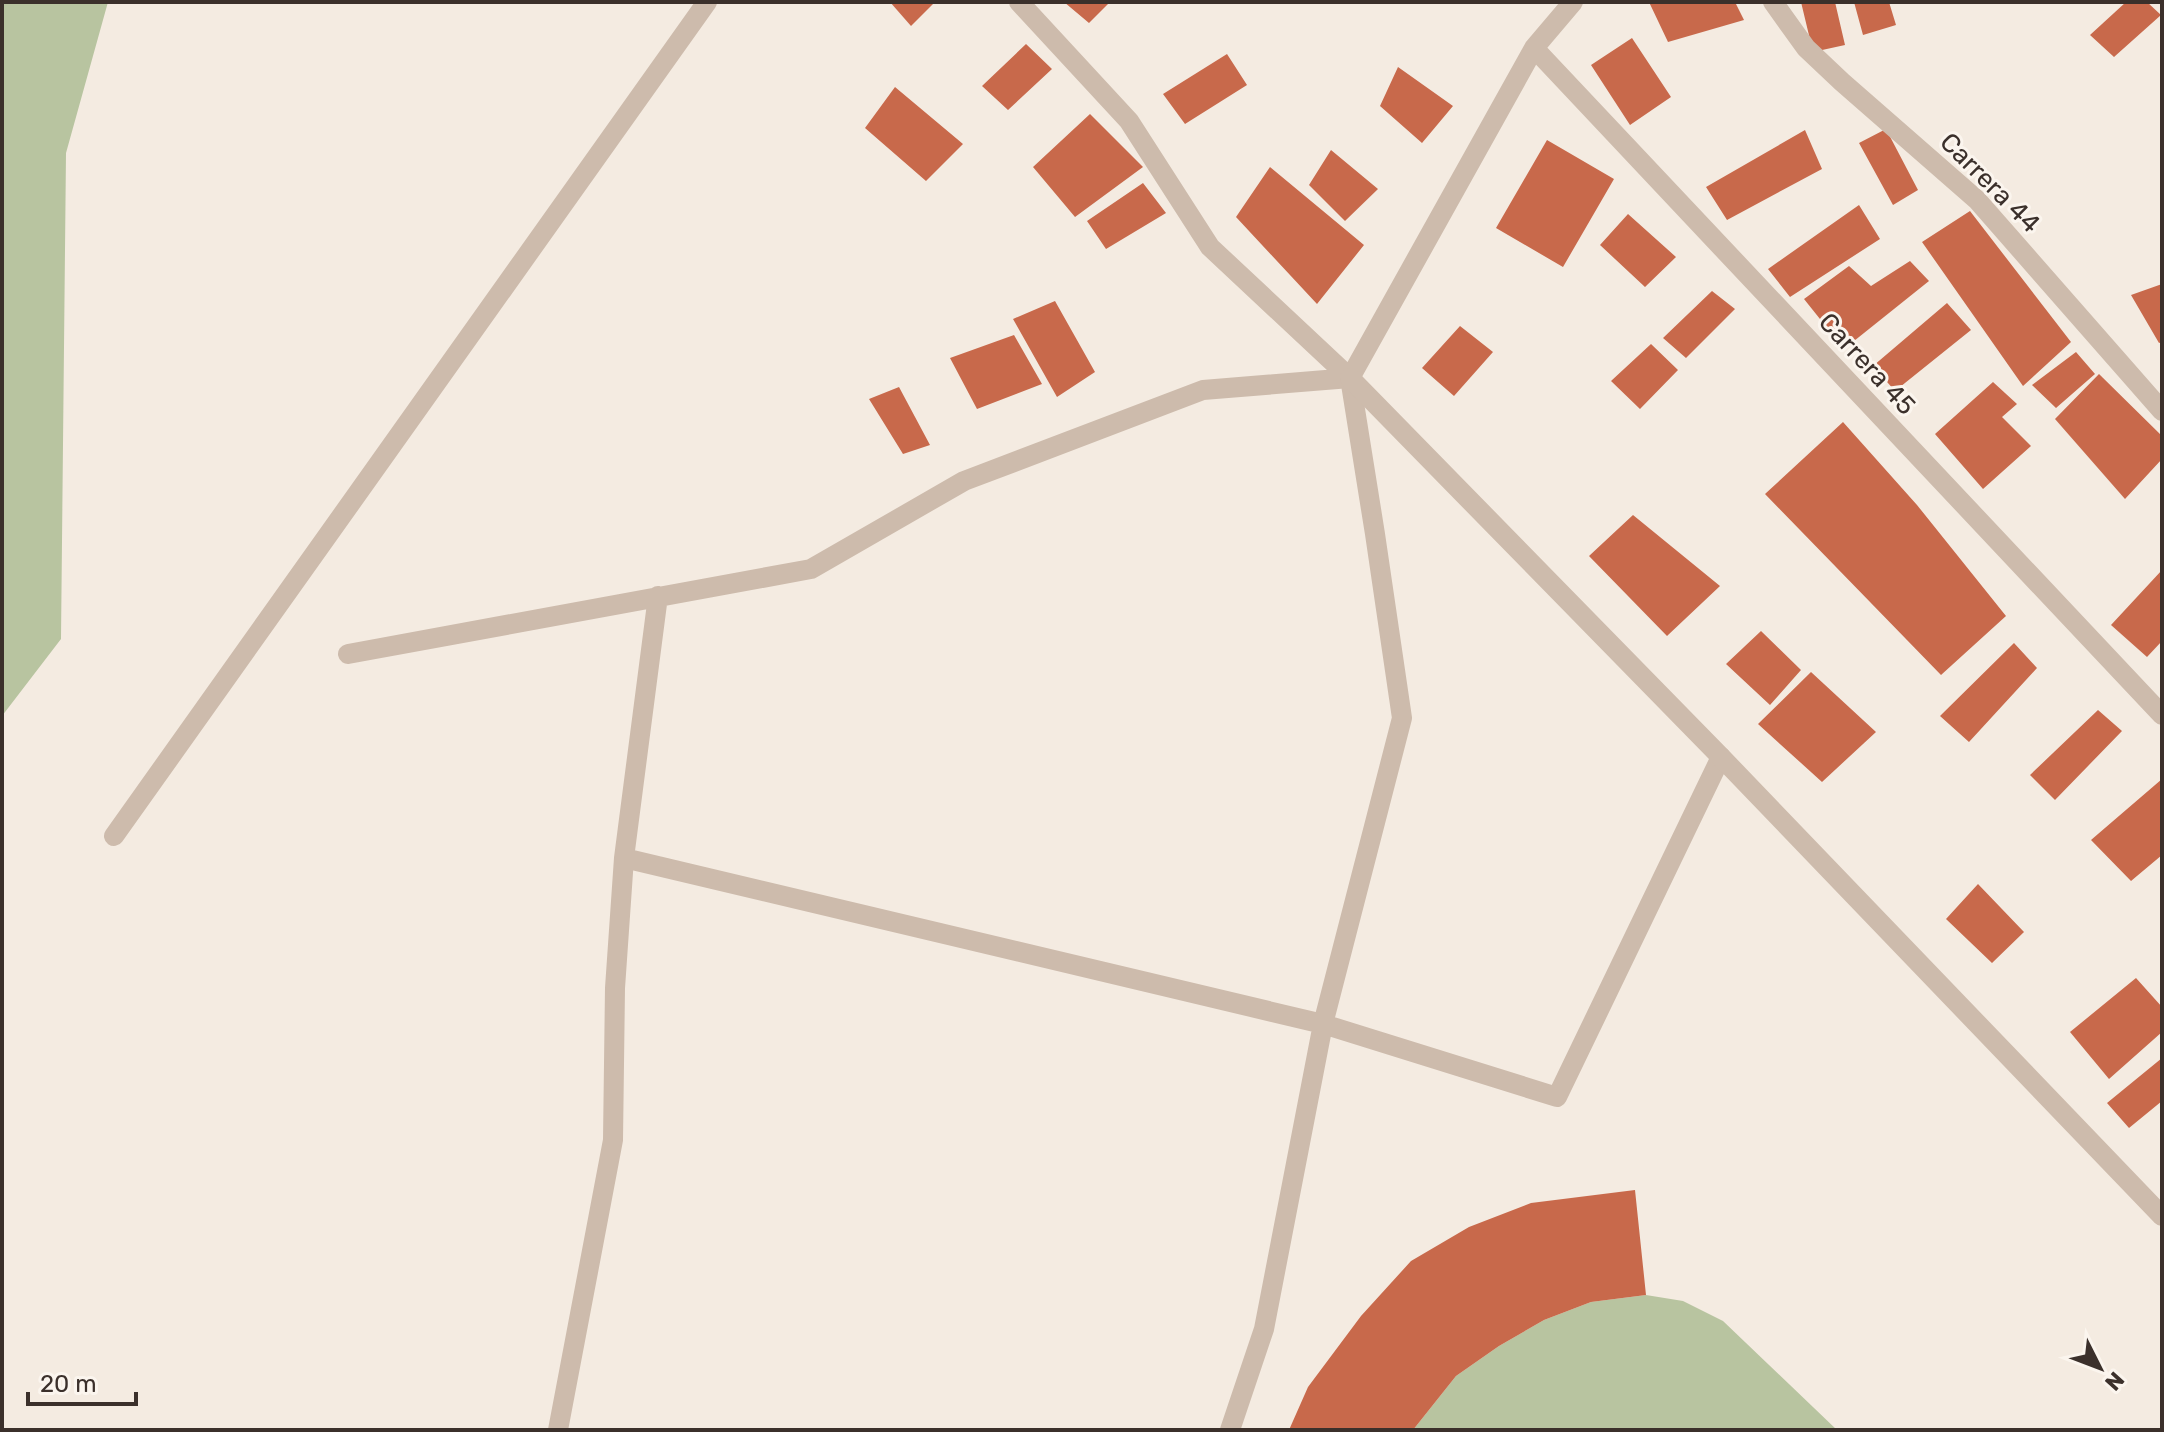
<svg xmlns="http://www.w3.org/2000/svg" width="2164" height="1432" font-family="Rubik,sans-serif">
<rect width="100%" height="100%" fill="#f4ebe1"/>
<!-- green -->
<path fill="#b8c4a0" d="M2,2h106l-42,151 -5,486 -59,77z
M1646,1295l37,6 40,20 114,109h-424l43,-54 43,-30 45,-26 47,-18z"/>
<!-- building -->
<path fill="#c8694b" d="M890,2h45l-24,24z
M1064,2h46l-21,21z
M1649,2h86l9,18 -76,22z
M1801,2h34l10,43 -32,7z
M1854,2h35l7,23 -33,10z
M2126,2h21l14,13 -47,42 -24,-22z
M1632,38l39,59 -41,28 -39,-60z
M1026,44l26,25 -44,41 -26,-24z
M1227,54l20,31 -62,39 -22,-30z
M1398,67l55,39 -31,37 -42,-37z
M895,87l68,57 -37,37 -61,-53z
M1090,114l53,53 -68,50 -42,-50z
M1886,129l32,61 -25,15 -34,-62z
M1805,130l17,39 -95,51 -21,-33z
M1547,140l67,39 -51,88 -67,-39z
M1331,150l47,39 -33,32 -36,-36z
M1270,167l94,78 -47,59 -81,-87z
M1143,183l23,30 -60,36 -19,-28z
M1859,205l21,34 -90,58 -22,-28z
M1970,211l101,131 -48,44 -101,-144z
M1628,214l48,43 -31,30 -45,-42z
M1910,261l19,20 -85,68 -40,-50 45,-33 22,20z
M2162,284v58l-3,1 -28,-48z
M1712,291l23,18 -49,49 -23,-20z
M1055,301l40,71 -38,25 -44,-78z
M1947,303l24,27 -76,61 -22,-25z
M1460,326l33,26 -39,44 -32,-28z
M1014,335l28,49 -65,25 -27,-51z
M1651,344l27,26 -38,39 -29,-28z
M2076,352l19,22 -39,34 -24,-23z
M2099,374l63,62v23l-37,40 -70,-80z
M1993,382l24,22 -15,13 29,29 -48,43 -48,-55z
M899,387l31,58 -27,9 -34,-55z
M1843,422l74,83 89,111 -65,59 -176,-181z
M1633,515l87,71 -53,50 -78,-80z
M2162,570v71l-15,16 -36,-32z
M1761,631l40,39 -31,35 -44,-41z
M2014,643l23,25 -68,74 -29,-26z
M1811,672l65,60 -54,50 -64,-58z
M2098,710l24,21 -67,69 -25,-25z
M2162,779v76l-31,26 -40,-41z
M1978,884l46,48 -32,31 -46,-44z
M2136,978l26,29v25l-53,47 -39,-47z
M2162,1058v43l-33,27 -22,-25z
M1635,1190l11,105 -55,7 -47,18 -45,26 -43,30 -43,54h-124l19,-43 53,-71 50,-55 58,-34 62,-24z"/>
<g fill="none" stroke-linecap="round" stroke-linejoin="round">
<!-- minor -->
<path stroke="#cdbbac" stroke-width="20" d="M1019,2l110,119 81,126 140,131 25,156 27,184 -79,306 -59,305 -34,101
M1773,2l33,46 36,34 135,118 185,211
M1534,48l628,667
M1350,378l184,-330 39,-46
M348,654l463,-85 153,-88 239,-91 147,-12
M114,836l593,-834
M624,858l699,166 234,73 164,-340
M558,1430l55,-290 2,-152 9,-130 34,-262"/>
<!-- tertiary -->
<path stroke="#cdbbac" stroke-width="20" d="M1350,378l371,379 441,459"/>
</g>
<g text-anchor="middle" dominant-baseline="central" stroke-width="6" stroke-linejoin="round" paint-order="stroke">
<!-- street labels -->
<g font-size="26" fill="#3b302b" stroke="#fbf5ee">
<text transform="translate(1990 183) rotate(45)">Carrera 44</text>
<text transform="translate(1867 364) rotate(47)">Carrera 45</text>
</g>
</g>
<!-- border -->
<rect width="2164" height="1432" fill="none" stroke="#3b302b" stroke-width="8"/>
<!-- north arrow -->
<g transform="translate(2100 1368) rotate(132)" stroke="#fbf5ee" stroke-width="6" paint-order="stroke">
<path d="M0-6L14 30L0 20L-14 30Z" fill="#3b302b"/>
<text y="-12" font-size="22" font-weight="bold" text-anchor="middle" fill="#3b302b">N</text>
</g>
<!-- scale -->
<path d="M28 1392v12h108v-12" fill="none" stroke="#3b302b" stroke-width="4"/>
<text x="40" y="1392" font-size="24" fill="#3b302b" stroke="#fbf5ee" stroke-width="6" paint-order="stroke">20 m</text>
</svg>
